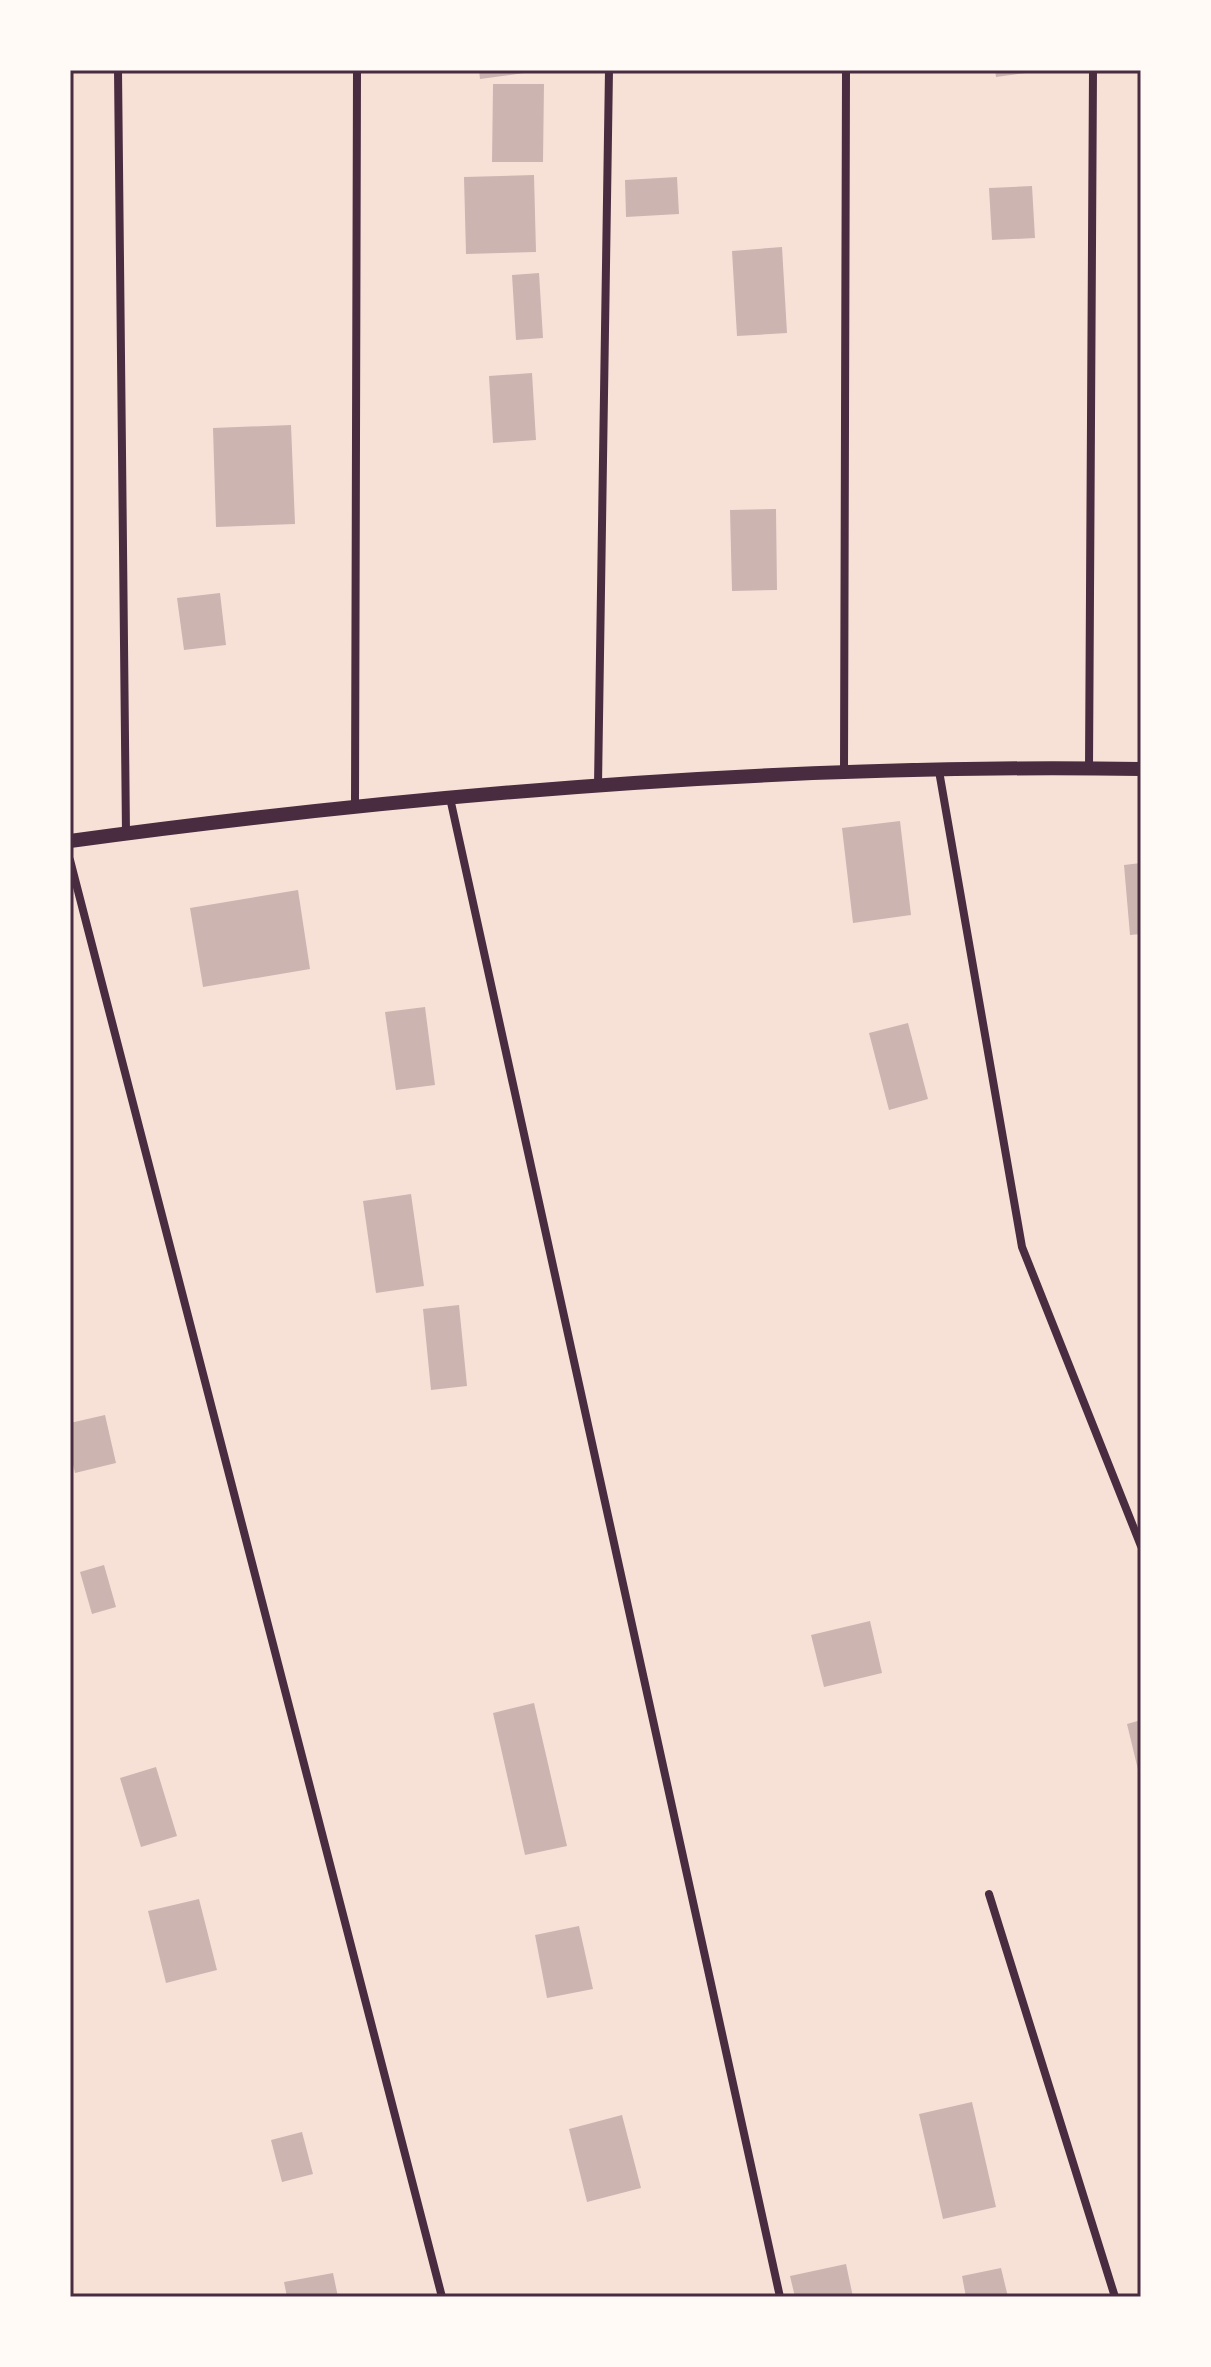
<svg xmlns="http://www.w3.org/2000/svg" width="1211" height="2367" font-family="Commissioner,sans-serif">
<rect width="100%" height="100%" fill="#f7e1d7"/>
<!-- building -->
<path fill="#ccb4b1" d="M479,70h53v2l-52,7z
M995,70h39v2l-38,5z
M493,84h51l-1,78h-51z
M534,175l2,77 -70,2 -2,-77z
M677,177l2,37 -53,3 -1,-37z
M1032,186l3,52 -43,2 -3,-52z
M782,247l5,86 -50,3 -5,-85z
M539,273l4,65 -27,2 -4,-65z
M532,373l4,67 -43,3 -4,-67z
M291,425l4,99 -79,3 -3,-99z
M776,509l1,81 -45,1 -2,-81z
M220,593l6,52 -42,5 -7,-52z
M900,821l11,94 -58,8 -11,-95z
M1141,863v71l-11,1 -6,-70z
M298,890l12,79 -107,18 -13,-79z
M425,1007l10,78 -39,5 -11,-78z
M908,1023l20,76 -39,11 -20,-77z
M411,1194l13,92 -48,7 -13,-92z
M459,1305l8,81 -36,4 -8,-81z
M105,1415l11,48 -41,10 -5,-22v-28z
M104,1565l12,42 -24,7 -12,-42z
M870,1621l12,52 -58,14 -13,-52z
M534,1703l33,143 -42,9 -32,-142z
M1141,1720v57l-1,1 -13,-54z
M156,1767l21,69 -36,11 -21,-69z
M199,1899l18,71 -51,13 -18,-72z
M579,1926l14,63 -46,9 -12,-63z
M972,2102l24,105 -53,12 -24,-105z
M622,2115l19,73 -54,14 -18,-73z
M302,2132l11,42 -31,8 -11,-42z
M846,2264l7,33h-58l-5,-21z
M1001,2268l7,29h-42l-4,-21z
M333,2273l5,24h-51l-3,-15z"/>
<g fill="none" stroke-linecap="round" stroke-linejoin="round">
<!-- minor -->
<path stroke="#4a2c40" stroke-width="8" d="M118,70l8,764
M1089,768l4,-698
M939,771l83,476 119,299
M844,773l2,-703
M598,785l11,-715
M450,798l330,1499
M355,806l2,-736
M70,860l372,1437
M989,1894l126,403"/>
<!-- tertiary -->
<path stroke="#4a2c40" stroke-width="14" d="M70,841c354,-48 713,-78 1071,-72"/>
</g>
<!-- border -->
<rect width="1211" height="2367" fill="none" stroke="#fffaf5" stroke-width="144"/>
<rect x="72" y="72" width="1067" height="2223" fill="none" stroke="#4a2c40" stroke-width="3"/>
</svg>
